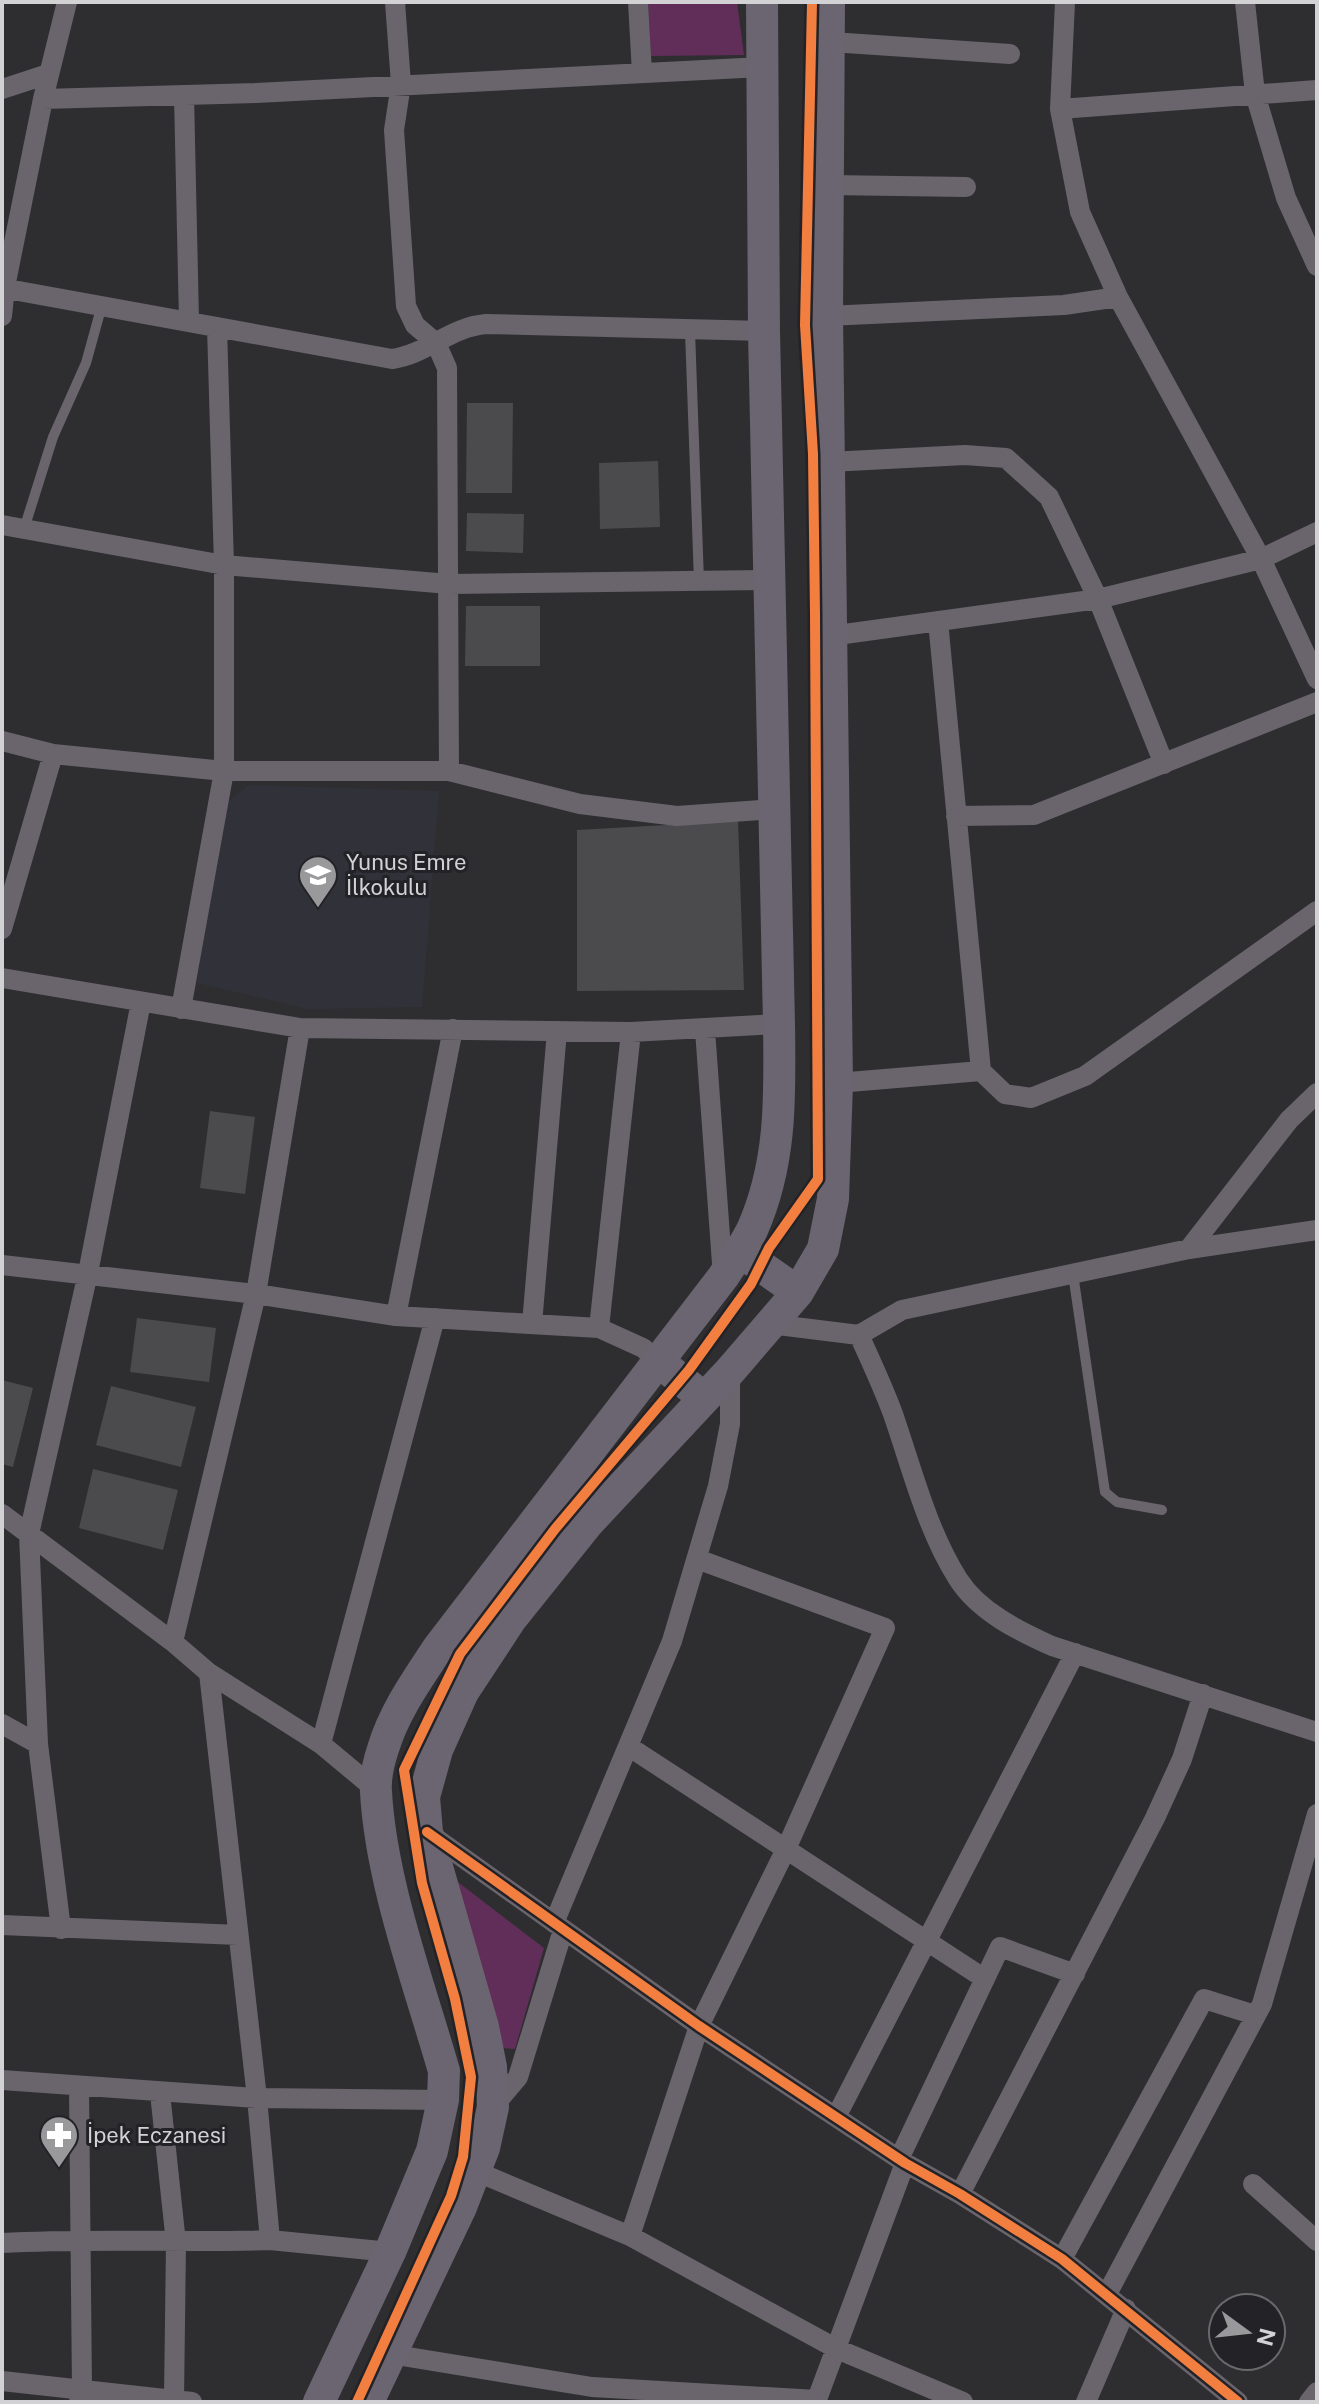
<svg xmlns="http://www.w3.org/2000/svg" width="1319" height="2404" font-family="'Public Sans',sans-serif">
<rect width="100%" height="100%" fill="#2e2e30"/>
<!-- built -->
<path fill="#31313a" d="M249,785l190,6 -17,216 -114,2 -111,-26 19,-147 12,-35z"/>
<!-- green -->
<path fill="#612e5a" d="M648,2h89l7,53 -93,1z
M454,1879l90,69 -29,101 -13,-1z"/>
<!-- building -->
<path fill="#4b4b4d" d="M467,403h46l-1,90h-46z
M658,461l2,66 -60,2 -1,-66z
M467,513l57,1 -1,39 -57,-2z
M466,606h74v60h-75z
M738,821l6,169 -167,1v-161z
M210,1111l45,6 -10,77 -45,-6z
M137,1318l79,10 -7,54 -79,-10z
M2,1380l31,8 -20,79 -11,-3z
M111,1386l85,21 -15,60 -85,-22z
M93,1469l85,21 -15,60 -84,-22z"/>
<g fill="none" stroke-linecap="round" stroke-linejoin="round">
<!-- service -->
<path stroke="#6a656d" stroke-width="10" d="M690,331l9,250
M24,529l29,-92 33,-74 16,-58
M1073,1274l32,218 12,10 45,8"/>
<!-- minor -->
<path stroke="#6a656d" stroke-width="20" d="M67,2l-24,97 213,-6 506,-26
M395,2l6,82 -7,46 12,176 9,19 21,18 11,25 2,403
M638,2l4,71
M1065,2l-5,107 20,103 38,85 143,262 56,120
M1245,2l10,92 31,104 31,68
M831,42l179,12
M2,89l46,-15
M184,95l5,226
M1060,109l257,-19
M829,185l137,2
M2,288l390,71c35,-5 58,-32 94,-35l278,7
M2,316l3,-29 38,-188
M827,316l237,-11 54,-8
M829,462l136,-7 41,3 43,39 49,102 66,165
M2,525l222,40 225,19 321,-4
M938,621l43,450 24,23 26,4 54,-22 232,-165
M830,636l268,-37 163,-40 56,-27
M2,741l51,13 171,17h225l131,33 97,12 98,-7
M956,816l78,-1 283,-113
M2,929l51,-175
M2,978l298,50 331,4 148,-8
M181,1009l43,-238v-206l-7,-238
M705,1030l18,247
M837,1083l144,-12
M1189,1249l100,-129 28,-27
M2,1265l254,29 140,22 203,12 44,20 15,13
M396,1316l57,-287
M532,1324l25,-293
M770,1324l89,11 43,-25 287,-61 128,-19
M599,1328l32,-296
M859,1335c12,26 24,52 34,79 19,55 34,116 65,165 21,33 61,52 94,67l265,86
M2,1514l171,128 36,31 112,71 54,45
M173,1642l83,-348 44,-266
M209,1673l48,425 13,142 120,12
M2,1724l36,20
M321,1744l114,-426
M628,1746l357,233
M427,1832l272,194 206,137 55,31 102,65 176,143
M554,1923l118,-282 46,-155 12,-62v-53
M2,1925l236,10
M61,1929l-23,-185 -9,-210 59,-261 53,-271
M2,2080l255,18 186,2
M79,2087l3,303 -3,12
M160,2093l16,150 -2,156
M493,2107l25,-30 45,-147
M836,2117l239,-464
M899,2159l101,-212 75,27
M475,2171l155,65 207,113 126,53
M1253,2184l64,57
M960,2194l195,-376 27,-59 21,-65
M630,2236l69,-210 87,-177 99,-221 -188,-69
M2,2243c90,-5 179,0 268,-3
M1062,2259l142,-260 51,16
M1107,2294l155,-290 55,-190
M390,2354l202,33 225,13
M2,2381l190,21
M816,2402l89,-239
M1086,2402l40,-93
M1309,2402l8,-10"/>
<!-- primary -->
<path stroke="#6a6570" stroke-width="32" d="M739,1251l59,41
M658,1361l46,37
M319,2402l71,-150 42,-101 11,-51 1,-29c-25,-87 -63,-189 -68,-279 -1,-13 3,-31 7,-43 11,-37 34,-69 55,-101l285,-371c10,-15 21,-31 29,-47 30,-67 28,-135 27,-206l-15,-693 -2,-329
M368,2402l93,-195 23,-59 9,-41 -2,-40 -8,-40 -56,-195 -3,-35 13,-47 26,-58 48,-73 77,-96 142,-152 68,-79 25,-43 10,-50 4,-116 -10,-767 2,-314"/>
<defs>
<path id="cycleway" d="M427,1832l272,194 206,137 55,31 102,65 176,143
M357,2402l94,-206 12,-39 8,-80 -16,-78 -33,-116 -18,-113 56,-116 95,-125 134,-159 62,-86 18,-36 49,-69 -3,-565 -2,-160 -8,-129 7,-323"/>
</defs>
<!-- cycleway casing -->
<use href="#cycleway" stroke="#232327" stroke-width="15"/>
<!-- cycleway -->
<use href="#cycleway" stroke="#f27e40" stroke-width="10"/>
</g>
<!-- icons -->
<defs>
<symbol id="school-pin" viewBox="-11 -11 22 30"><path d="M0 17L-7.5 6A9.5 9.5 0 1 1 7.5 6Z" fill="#99999b" stroke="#232327"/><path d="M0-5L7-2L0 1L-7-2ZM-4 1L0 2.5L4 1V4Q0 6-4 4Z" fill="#fff"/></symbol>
<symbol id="pharmacy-pin" viewBox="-11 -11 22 30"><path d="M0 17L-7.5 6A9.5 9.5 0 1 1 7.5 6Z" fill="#99999b" stroke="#232327"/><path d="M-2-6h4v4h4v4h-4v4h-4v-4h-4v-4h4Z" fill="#fff"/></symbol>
</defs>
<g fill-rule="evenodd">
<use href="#school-pin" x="296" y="853" width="44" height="60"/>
<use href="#pharmacy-pin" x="37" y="2113" width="44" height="60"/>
</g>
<g text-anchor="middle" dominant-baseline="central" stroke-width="6" stroke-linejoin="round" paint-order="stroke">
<!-- poi labels -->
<g font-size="22" fill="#d2d2d4" stroke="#232327" text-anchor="start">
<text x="346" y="862">Yunus Emre<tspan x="346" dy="25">İlkokulu</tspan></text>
<text x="87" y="2135">İpek Eczanesi</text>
</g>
</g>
<!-- border -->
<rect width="1319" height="2404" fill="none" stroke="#d2d2d4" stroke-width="8"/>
<!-- north arrow -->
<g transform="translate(1247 2332) rotate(105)"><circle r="38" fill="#232327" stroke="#69696c" stroke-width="2"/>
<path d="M0-6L14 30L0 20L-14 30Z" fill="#99999b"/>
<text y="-12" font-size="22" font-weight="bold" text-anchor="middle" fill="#d2d2d4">N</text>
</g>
</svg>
